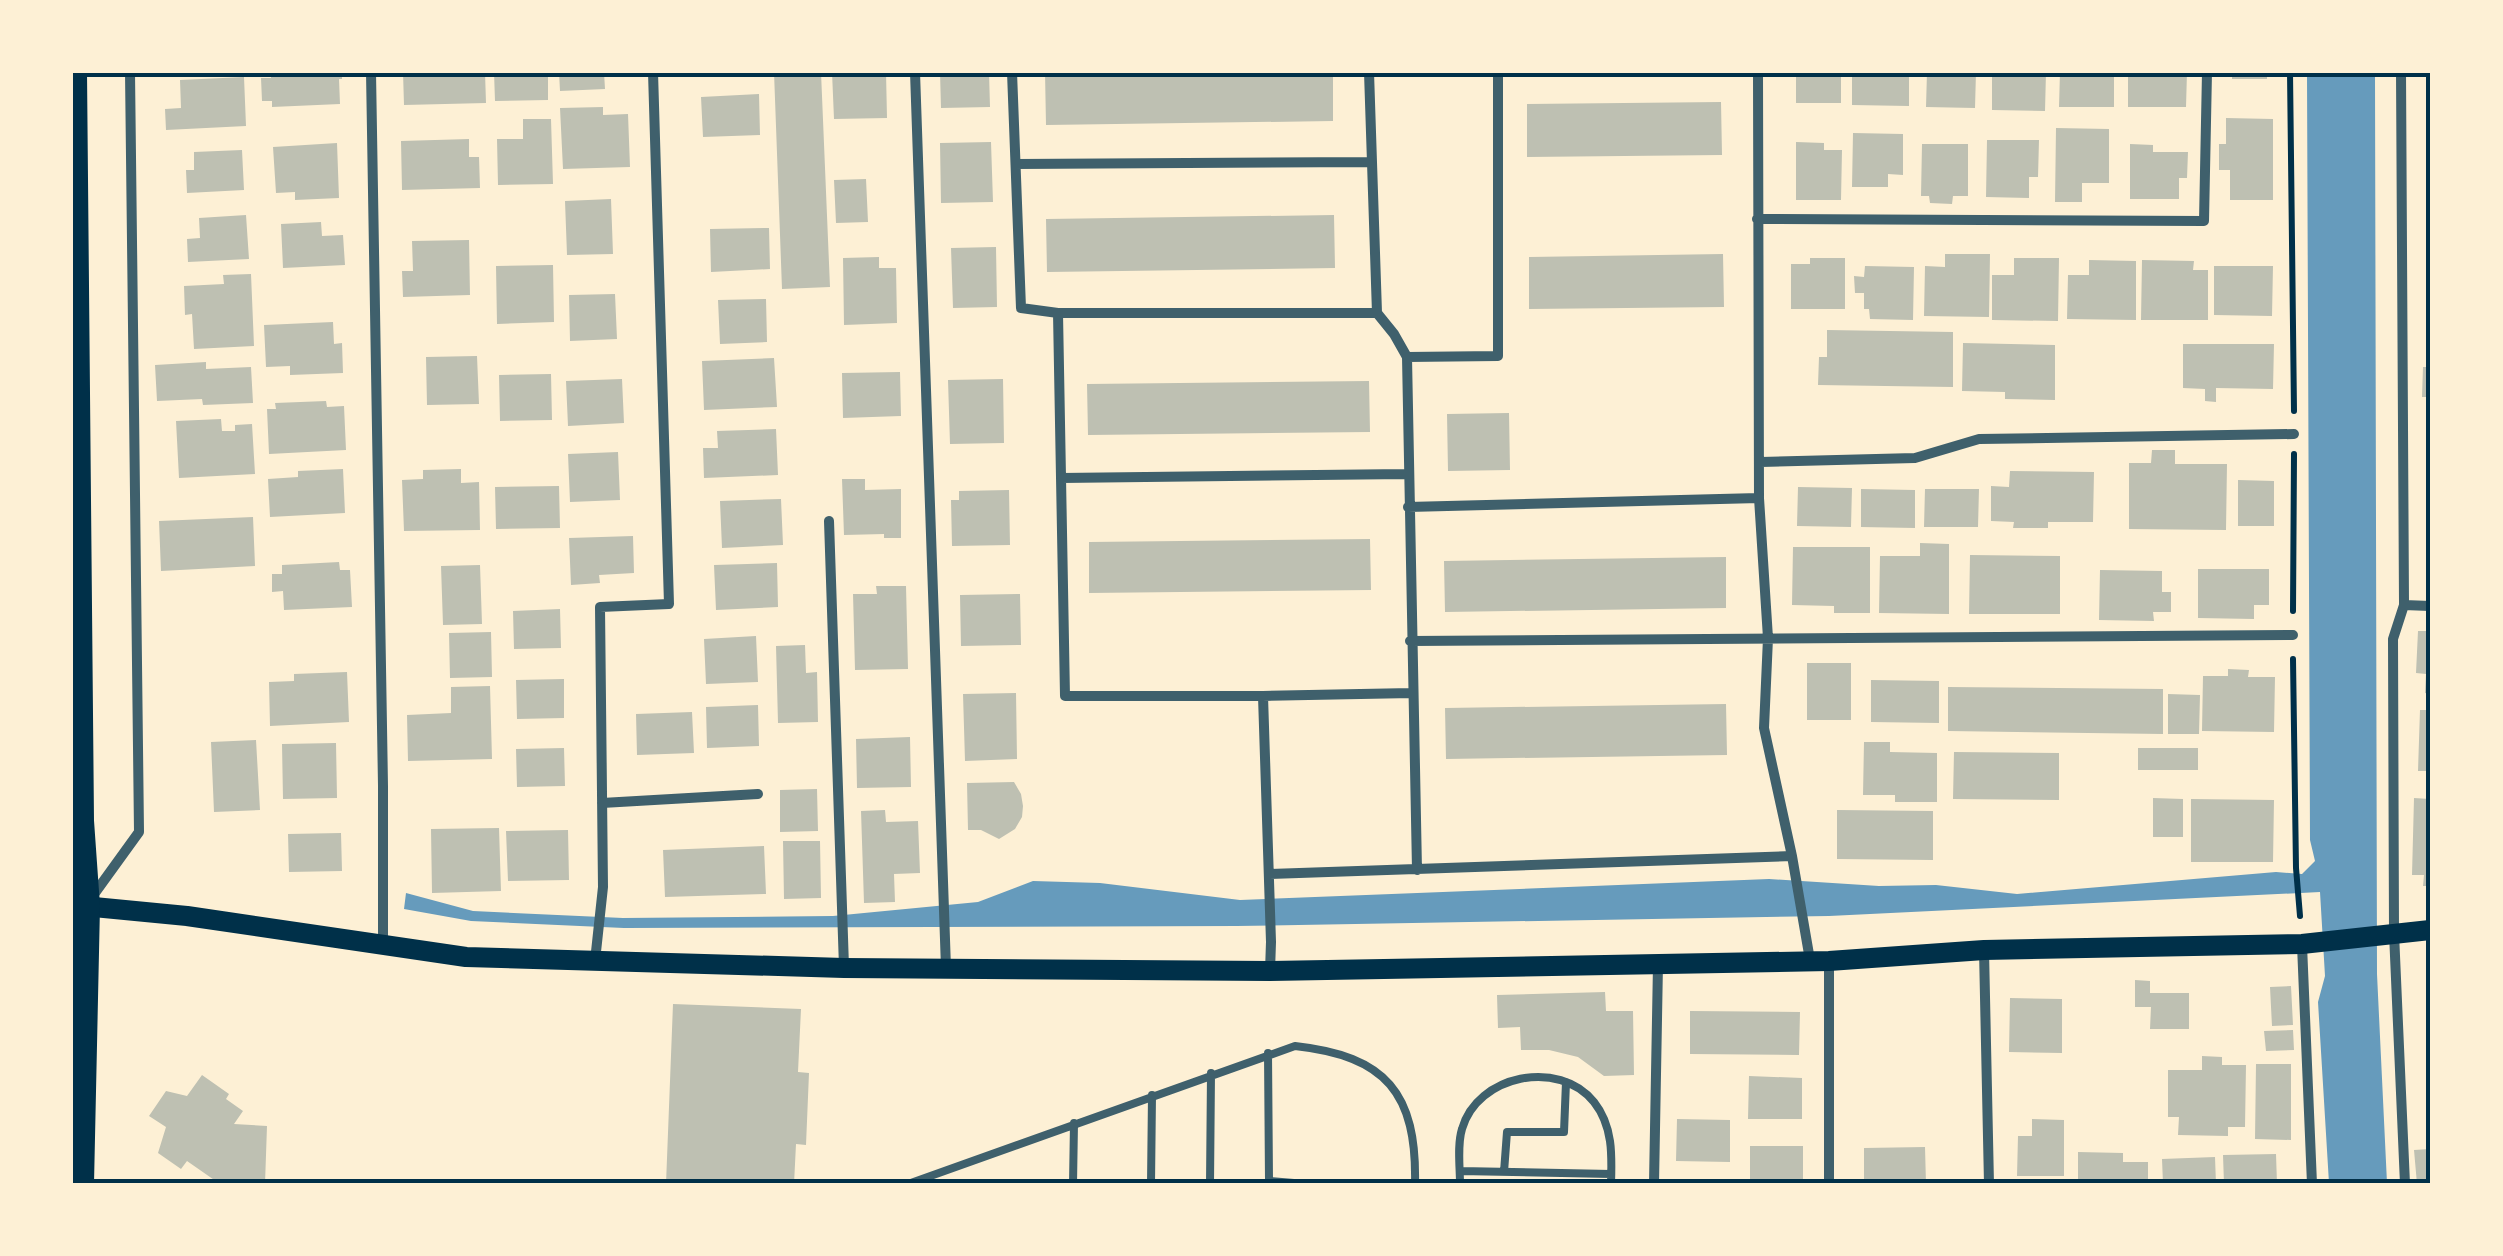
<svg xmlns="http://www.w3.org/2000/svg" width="2503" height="1256" font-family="Figtree,sans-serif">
<rect width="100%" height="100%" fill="#fdf0d5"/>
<!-- water -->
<path fill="#669bbc" d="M2307,73h68l2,901 10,209h-58l-11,-181 7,-26 -5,-84 -491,24 -593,10 -612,2 -153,-7 -67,-12 2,-16 67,18 150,7 210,-2 145,-14 55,-21 67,2 140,17 529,-21 110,7 57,-1 81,9 259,-22 26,2 13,-13 -5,-21z"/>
<!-- building -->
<path fill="#bec0b2" d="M271,72h71v7h-3l1,25 -68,3v-6h-10l-1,-23h10z
M403,72h82l1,31 -82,2z
M494,72h54v28l-53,1z
M559,72h45l1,17 -45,2z
M774,72h47l9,215 -48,2z
M832,72h54l1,46 -53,1z
M940,72h49l1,35 -49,1z
M1045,72h288v49l-287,4z
M1796,72h45v31h-45z
M1852,72h57v34l-57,-1z
M1927,72h49l-1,36 -49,-1z
M1992,72h54l-1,39 -53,-1z
M2060,72h54v35h-55z
M2128,72h59l-1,35h-58z
M2232,72h35v7h-35z
M244,77l2,49 -80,4 -1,-21 16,-1 -1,-28z
M759,94l1,41 -57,2 -2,-40z
M1721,102l1,53 -195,2v-53z
M603,107v8l25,-1 2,53 -67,2 -3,-61z
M2226,118l47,1v81h-43v-30h-11v-26h7z
M523,119h28l2,65 -55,1 -1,-46h26z
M2056,128l53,1v54h-27v19h-27z
M1853,133l50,1v41l-15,-1v13h-36z
M469,139v18h10l1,31 -78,2 -1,-49z
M1987,140h52l-1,37h-9v21l-43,-1z
M991,142l2,60 -52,1 -1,-60z
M1796,142l28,1v7h18l-1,50h-45z
M337,143l2,55 -44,2v-8l-19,1 -3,-46z
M1922,144h46v52h-15l-1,8 -22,-1 -1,-7h-8z
M2130,144l23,1v7h35l-1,26h-8v21h-49z
M242,150l2,40 -57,3 -1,-23h8v-18z
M866,179l2,43 -32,1 -2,-43z
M611,199l2,55 -46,1 -2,-54z
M246,215l3,44 -61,3 -1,-23 13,-1 -1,-20z
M1334,215l1,53 -288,4 -1,-53z
M321,222l1,14 21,-1 2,30 -62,3 -2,-44z
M769,228l1,41 -59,3 -1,-43z
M469,240l1,55 -67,2 -1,-26h11l-1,-30z
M996,247l1,60 -44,1 -2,-60z
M1723,254l1,53 -195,2v-52z
M1945,254h45l-1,63 -65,-1 1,-50 20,1z
M879,257v11h17l1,55 -53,2 -1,-67z
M1810,258h35v51h-54v-45h19z
M2014,258h45l-1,63 -66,-1v-45h22z
M2089,260l47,1v59l-69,-1 1,-44h21z
M2142,260l52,1 -1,9h15v50h-67z
M553,265l1,57 -57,2 -1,-58z
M1865,266l49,1 -1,53 -43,-1 -1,-10h-5v-16h-9l-1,-17 10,1z
M2214,266h59l-1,50 -58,-1z
M251,274l3,72 -60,3 -2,-35 -7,1 -1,-29 40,-2 -1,-9z
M615,294l2,45 -47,2 -1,-46z
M766,299l1,43 -47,2 -2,-44z
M333,322l1,22 8,-1 1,30 -53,2v-9l-24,1 -2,-42z
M1827,330l126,2v55l-135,-2 1,-28h8z
M1963,343l92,2v55l-50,-1v-7l-43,-1z
M2183,344h91l-1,45 -57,-1v14l-11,-1v-12l-22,-1z
M477,356l2,48 -52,1 -1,-48z
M774,358l3,49 -73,3 -2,-49z
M206,362v7l45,-2 2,36 -50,2 -1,-6 -45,2 -2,-36z
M2423,367h7v30h-8z
M900,372l1,44 -58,2 -1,-45z
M551,374l1,46 -52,1 -1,-46z
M622,379l2,44 -56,3 -2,-45z
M1003,379l1,64 -54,1 -2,-64z
M1369,381l1,51 -282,3 -1,-51z
M326,401l1,6 17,-1 2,44 -77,4 -2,-45h9l-1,-6z
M1509,413l1,57 -62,1 -1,-57z
M221,419l1,12h13v-6l17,-1 3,50 -76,4 -3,-57z
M776,429l2,46 -74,3 -1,-30h15l-1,-17z
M2152,450h23v14h52l-1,66 -97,-1v-66h22z
M618,452l2,48 -50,2 -2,-48z
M343,469l2,44 -75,4 -2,-38 30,-2v-6z
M461,469v14l18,-1 1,48 -76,1 -2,-51 21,-1v-9z
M2010,471l84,1 -1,50h-45v6h-35l1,-6 -23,-1v-35l18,1z
M842,479h23v11l36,-1v49h-17v-4l-40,1z
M2238,480l36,1v45h-36z
M559,486l1,42 -64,1 -1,-42z
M1798,487l54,1 -1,39 -54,-1z
M1861,489l54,1v38l-54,-1z
M1925,489h54l-1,38h-54z
M1009,490l1,55 -58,1 -1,-46h8v-9z
M781,499l2,46 -61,3 -2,-47z
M253,517l2,49 -94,5 -2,-50z
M633,536l1,37 -35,2 1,8 -29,2 -2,-47z
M1370,539l1,51 -282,3v-51z
M1920,543l29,1v70l-70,-1 1,-57h40z
M1793,547h77v66h-36v-7l-42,-1z
M1970,555l90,1v58h-91z
M1726,557v51l-281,4 -1,-51z
M339,562l1,8h10l2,37 -68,3 -1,-19 -11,1v-18h10v-9z
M777,563l1,44 -62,3 -2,-45z
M480,565l2,59 -39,1 -2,-59z
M2198,569h71v36h-15v14l-56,-1z
M2100,570l62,1v21h9v20h-18l1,9 -55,-1z
M876,586h30l2,83 -53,1 -2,-76h24z
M1020,594l1,51 -60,1 -1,-51z
M560,609l1,39 -47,1 -1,-38z
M2418,631h12v63l-5,-1 1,-19 -10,-1z
M491,632l1,45 -42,1 -1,-45z
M756,636l2,46 -52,2 -2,-45z
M805,645l1,28 11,-1 1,50 -40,1 -2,-77z
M1807,663h44v57h-44z
M2228,669l21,1 -1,7h27l-1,55 -72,-1 1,-55h25z
M347,672l2,50 -79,4 -1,-44 25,-1v-7z
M564,679v39l-47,1 -1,-39z
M1871,680l68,1v42l-68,-1z
M490,686l2,73 -84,2 -1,-46 44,-2v-26z
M1948,687l215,2v45l-215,-3z
M1016,693l1,66 -52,2 -2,-67z
M2168,694l32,1 -1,39h-31z
M1726,704l1,51 -281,4 -1,-51z
M758,705l1,41 -52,2 -1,-41z
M2420,710h10v61h-12z
M692,712l2,41 -57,2 -1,-41z
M910,737l1,50 -54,1 -1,-49z
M256,740l4,70 -46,2 -3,-70z
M1864,742h26v10l47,1v49h-42v-7h-32z
M336,743l1,55 -54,1 -1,-55z
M564,748l1,38 -48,1 -1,-38z
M2138,748h60v22h-60z
M1954,752l105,1v47l-106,-1z
M1014,782l7,12 2,12 -1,11 -7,12 -16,10 -18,-9h-13l-1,-47z
M817,789l1,42 -38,1v-42z
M2153,798l30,1v38h-30z
M2414,798l16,1v87h-7l1,-11h-12z
M2191,799l83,1 -1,62h-82z
M885,810l1,12 32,-1 2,52 -26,1 1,28 -31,1 -3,-92z
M1837,810l96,1v49l-96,-1z
M499,828l2,63 -69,2 -1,-64z
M568,830l1,50 -61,1 -2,-50z
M341,833l1,38 -53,1 -1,-38z
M783,841h37l1,57 -37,1z
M764,846l2,48 -101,3 -2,-47z
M2135,980l15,1v12h39v36h-39l1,-22h-16z
M2291,986l2,39 -21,1 -2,-39z
M1605,992l1,19h27l1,64 -30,1 -26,-19 -29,-7h-28l-1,-23 -22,1 -1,-33z
M2010,998l52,1v54l-53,-1z
M673,1004l128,5 -3,63 11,1 -3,72 -10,-1 -2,40h-128z
M1690,1011l110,1 -1,43 -109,-1z
M2293,1030l1,20 -28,1 -2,-20z
M2202,1056l20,1v8h24l-1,62h-17v9l-50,-1 1,-18h-11v-47h34z
M2256,1064h35v76l-36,-1z
M202,1075l27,19 -3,5 17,12 -9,13 33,2 -2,58h-45l-33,-23 -6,8 -23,-16 8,-26 -17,-11 17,-25 21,5z
M1749,1076l53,2v41h-54z
M1677,1119l53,1v42l-54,-1z
M2032,1119l32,1v56h-47l1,-40h14z
M1750,1146h53v38h-53z
M1925,1147l1,37h-62v-36z
M2430,1149v35h-13l-3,-34z
M2078,1152l45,1v9h25v22h-70z
M2276,1154l1,30h-53l-1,-29z
M2215,1157l1,27h-53l-1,-25z"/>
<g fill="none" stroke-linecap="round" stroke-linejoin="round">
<!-- path -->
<path stroke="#003049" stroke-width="6" d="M2290,72l4,339
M2293,611l1,-157
M2293,659l3,209 4,48"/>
<!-- service -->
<path stroke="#3f606c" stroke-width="8" d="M1268,1053l1,128 37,3
M1460,1171l151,3
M1504,1172l3,-40h57l2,-50
M908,1184l387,-138c91,10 122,47 120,138
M1073,1184l1,-61
M1151,1184l1,-89
M1210,1184l1,-111
M1460,1184c0,-17 -3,-39 2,-55 15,-54 97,-71 132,-27 19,24 18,53 17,82"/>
<!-- minor -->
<path stroke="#3f606c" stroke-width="10" d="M371,72l12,714v160
M915,72l31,896
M1012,72l9,236 37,5 7,383h198l8,246 -1,29
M1758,72l1,426 9,140 -4,90 28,128 18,104
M2401,72l3,533 -11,34 1,294 11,251
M1016,164l355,-2
M1757,219l447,2 3,-149
M1058,313h319l-8,-241
M1377,313l17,21 13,23 10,513
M1407,357l91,-1v-284
M1761,462l154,-4 64,-19 315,-5
M1061,478l346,-4
M1408,507l351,-9
M829,521l15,446
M2404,605l26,1
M1410,641l883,-6
M1263,696l149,-3
M602,803l156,-9
M1269,874l523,-18
M92,897l47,-65 -9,-760
M2302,945l10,239
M1984,950l5,234
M595,961l8,-74 -3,-280 69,-3 -16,-532
M1654,1184l4,-220
M1829,1184v-223"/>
<!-- secondary -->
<path stroke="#003049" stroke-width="20" d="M73,905l114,11 279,41 378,11 426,3 559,-10 155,-11 318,-6 128,-14"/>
<!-- trunk -->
<path stroke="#003049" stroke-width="28" d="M73,72l7,749 6,85 -6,278"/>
</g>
<!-- border -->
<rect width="2503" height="1256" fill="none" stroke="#fdf0d5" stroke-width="150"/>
<rect x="75" y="75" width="2353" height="1106" fill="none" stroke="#003049" stroke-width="4"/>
</svg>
